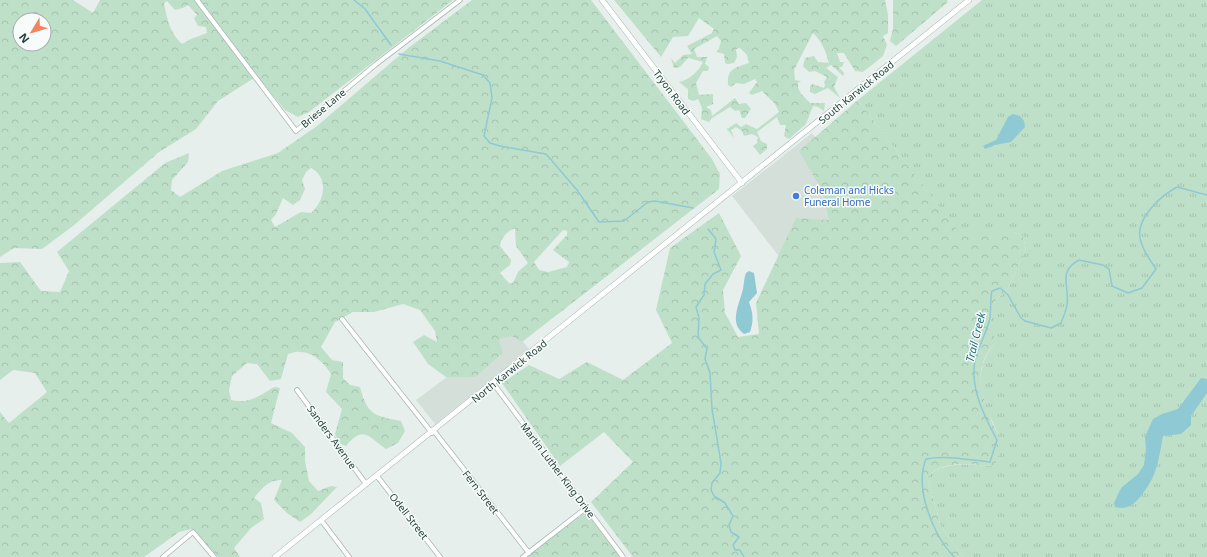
<svg xmlns="http://www.w3.org/2000/svg" width="1207" height="557" font-family="'Noto Sans',sans-serif">
<defs>
<pattern id="grass-tufts" width="24" height="20" patternUnits="userSpaceOnUse"><rect width="24" height="20" fill="#bfe0c8"/><path d="M3 7l-1-3M5 7V3M7 7l1-3M15 17l-1-3M17 17v-4M19 17l1-3" fill="none" stroke="#a4c1ad"/></pattern>
<pattern id="forest-crowns" width="20" height="18" patternUnits="userSpaceOnUse"><rect width="20" height="18" fill="#bfe0c8"/><path d="M2 6a3 3 0 1 1 6 0M12 15a3 3 0 1 1 6 0" fill="none" stroke="#a4c1ad"/></pattern>
</defs>
<rect width="100%" height="100%" fill="#e6efeb"/>
<!-- built -->
<path fill="#d4dfda" d="M812,133l67,86 -80,63 -67,-86z
M511,326l18,23 -94,75 -19,-24 70,-52z"/>
<!-- grass -->
<path fill="url(#grass-tufts)" d="M982,0h225v557h-244l-22,-30 -14,-50c16,-17 45,-12 67,-11 1,-10 6,-25 3,-34 -3,-9 -8,-17 -12,-26 -8,-20 -6,-45 9,-61v-40l2,-5 12,-12 18,-38 -3,-14 -8,-4h-57l-100,-132z"/>
<!-- forest -->
<path fill="url(#forest-crowns)" fill-rule="evenodd" d="M0,0h73l20,13 7,-13h353l-144,112 -11,5 -13,-7 -28,-34 -39,25 -22,28 -37,23 -86,74 -31,23 -28,-1 -14,9zM167,1l8,9 8,-2 5,-3 9,10 -3,3 4,8 8,1 1,6 -16,6 -9,5c-12,-11 -15,-25 -18,-41zM20,20h24v24h-24z
M472,0h119l121,159 8,15 -1,15 -197,153 -10,-6 -13,3 4,14 -28,24h-29l-18,-13 -15,-22 11,-7 13,7 -2,-11 -15,-21 -17,-6 -29,8h-21l-18,10 -14,25 11,13 11,2v16l7,7 10,2c7,28 15,29 41,34l4,10 -7,12 -12,6c-17,-11 -22,-25 -40,-3l-7,-3 -4,-9 7,-25 -16,-17 5,-18c-5,-9 -18,-22 -30,-22 -4,-1 -9,1 -13,2l-7,25 -11,2 -13,-17 -10,-1 -15,13 -3,14 2,10c17,4 29,-4 43,-13l6,1 -9,35 21,10 13,14v14l4,20 9,10 13,-5 6,1 -26,27 -11,8 -13,-9 -13,-13 8,-20c-13,-1 -20,8 -28,18l7,5 3,16 -13,9 -17,20 6,9h-22l-26,-28 -13,3 -35,25h-144v-145l9,11 38,-31 -12,-19 -22,-3 -13,10v-117l20,-1 21,29 19,1 9,-21 -12,-19 108,-89 24,-10 -1,9 -16,18 -1,10 9,7 42,-26 56,-18 39,-27 90,-77zM311,168c18,9 14,33 0,45l-10,-1 -26,15 -4,-7 5,-6 7,-16 10,7 7,-5 5,-11 -3,-9 4,-8zM515,228l1,18 12,17 -10,9 -5,11h-4l-9,-10 10,-8 1,-5 -11,-14c1,-8 7,-15 15,-18zM563,230l4,1v4l-14,15 16,12 -2,5 -19,5 -9,-2 -5,-8z
M614,0h271l3,15v18l-5,3 4,9 -4,11 -20,16 -8,-1 -11,-18h-7l3,9h4l-2,5h-3l5,6 -1,3 -12,-11 -5,3 12,9 -4,10 6,11 -12,-10 -13,6 -5,-2v-6l2,-2 12,4 1,-3 -1,-3 3,-5 -12,-6 -6,1 -6,-6 2,-8 9,-2 4,6 11,1c-3,-11 -7,-22 -16,-30l-19,37 1,10 6,1 -3,2c-1,9 6,13 12,20h15l-1,8 -6,-4 -5,-1 -7,18 -17,15 -5,-3 2,-11h-6l-3,-8 -20,15 4,9 6,3v5l-7,6 -7,-9 4,-3 1,-6 -6,-3 -8,2 -2,-5 -6,-4 -5,3 3,8 -7,-9 9,-6 5,4 5,-3 11,5 22,-17 -4,-8 -13,-13 -10,4 -3,-2 8,-11 -2,-3 -11,5 -8,-1 -5,4 -3,-2c-1,-16 6,-17 21,-22l-2,-8 -7,-7 -4,1 1,8 -3,6 -7,1 -2,-1 -1,-9 -8,-2 3,-3 2,-8 -4,-5 -23,13 3,8h10l-2,7 4,3 -1,4h-5l-7,12 3,12 14,-1v10l-7,3 5,3 1,6 23,-18 4,6 7,-1 5,6 -6,9h-3l-3,-8 -4,1 -5,-4 -18,11 -3,4 -8,-3 1,-11 -4,-9 -4,2 -6,-2v-10l-9,-7c10,-2 20,-11 24,-20l-15,-4 -8,9 -6,1 -3,-10 4,5 8,-8 9,-1 -5,-8 25,-13 2,-4 -15,-11 -11,18 -15,1 -12,20z
M893,0h54l1,2 -52,44 -6,-5 3,-12z
M858,100l100,131 57,1 8,4 3,14 -18,38 -12,12 -2,5v40c-29,30 -4,70 9,101l-9,20c-22,-1 -51,-7 -67,11l14,50 22,30h-330l-42,-55 42,-40 -29,-30 -44,34 -58,-83 27,-18 30,14 28,-17 36,18 49,-37 -16,-33 14,-62 49,-35 22,43 -18,34 2,23 13,24 21,-3 -3,-31 40,-85 33,2 -6,-28 -24,-41z
M586,512l34,45h-94z"/>
<!-- water -->
<path fill="#8ec9d4" d="M1013,114l7,2 4,5 1,6 -14,15 -16,3 -10,4 -2,-3 13,-6 12,-23z
M749,271l5,2 3,20 -8,9c4,11 5,18 1,30l-6,2c-16,-11 -4,-31 -1,-45 1,-6 1,-11 3,-16z
M1201,378l6,1v14l-16,23v9l-10,9 -18,2c-5,26 -5,38 -22,60 -8,9 -14,14 -26,11l-1,-4 7,-15 17,-14 6,-9 2,-16 -1,-12 8,-18 9,-5 16,-5z"/>
<g fill="none" stroke-linecap="round" stroke-linejoin="round">
<!-- stream -->
<path stroke="#8ec9d4" stroke-width="1.5" d="M354,0l11,9 26,36
M399,54l41,7 43,14 7,8 2,15 -8,38 6,7 10,3 46,8 31,36 22,32 25,-1 24,-19 7,-1 38,7
M708,229l8,10 -2,13 7,18 -8,4 -8,10 -1,11 -8,12 3,11 -1,19 9,12 -2,10 5,14 2,36 9,54 -1,10 -8,10 -1,7 3,6 11,7 8,13 -4,9 2,7 8,5 -6,8 2,5h5l4,7
M954,557c-21,-22 -40,-69 -28,-98 20,-4 44,1 64,3l7,-22c-13,-24 -29,-55 -21,-84 4,-13 11,-24 14,-38 1,-8 0,-18 2,-27l8,-3 8,7 13,23 4,3 26,7 10,-5c2,-5 5,-12 6,-18 3,-19 -10,-33 12,-45l24,5 6,4 3,17 16,7 14,-5 14,-19c-17,-25 -25,-39 -3,-63 7,-8 15,-14 24,-19l30,8"/>
<defs>
<path id="minor" d="M197,0l99,131 79,-66 85,-65
M342,319l90,114
M493,383l130,174
M297,390l69,94
M434,431l95,122
M377,476l63,81
M321,520l28,37
M163,557l30,-25 21,25
M523,557l63,-49"/>
<path id="tertiary" d="M602,0l140,183
M275,557l694,-557"/>
</defs>
<!-- minor casing -->
<use href="#minor" stroke="#a8b8b2" stroke-width="5.5"/>
<!-- tertiary casing -->
<use href="#tertiary" stroke="#a8b8b2" stroke-width="6"/>
<!-- minor -->
<use href="#minor" stroke="#fff" stroke-width="4"/>
<!-- tertiary -->
<use href="#tertiary" stroke="#fff" stroke-width="5"/>
</g>
<!-- markers -->
<circle fill="#3f7fe0" stroke="#f7fbf9" stroke-width="1.5" cx="796" cy="196" r="4"/>
<g text-anchor="middle" dominant-baseline="central" stroke-width="3" stroke-linejoin="round" paint-order="stroke">
<!-- street labels -->
<g font-size="10" fill="#24423a" stroke="#f7fbf9">
<text transform="translate(672 92) rotate(53)">Tryon Road</text>
<text transform="translate(856 92) rotate(-39)">South Karwick Road</text>
<text transform="translate(323 108) rotate(-40)">Briese Lane</text>
<text transform="translate(509 371) rotate(-39)">North Karwick Road</text>
<text transform="translate(332 437) rotate(54)">Sanders Avenue</text>
<text transform="translate(558 470) rotate(53)">Martin Luther King Drive</text>
<text transform="translate(481 492) rotate(52)">Fern Street</text>
<text transform="translate(409 516) rotate(52)">Odell Street</text>
</g>
<!-- shop labels -->
<g font-size="10" fill="#366cbe" stroke="#f7fbf9" text-anchor="start">
<text x="804" y="190">Coleman and Hicks<tspan x="804" dy="12">Funeral Home</tspan></text>
</g>
<!-- water labels -->
<g font-size="11" font-style="italic" fill="#1c6f80" stroke="#f7fbf9">
<text transform="translate(975 337) rotate(-76)">Trail Creek</text>
</g>
</g>
<!-- north arrow -->
<g transform="translate(32 32) rotate(232)"><circle r="19" fill="#f7fbf9" stroke="#a3b1ad"/>
<path d="M0-3L7 15L0 10L-7 15Z" fill="#f4845f"/>
<text y="-6" font-size="11" font-weight="bold" text-anchor="middle" fill="#24423a">N</text>
</g>
</svg>
